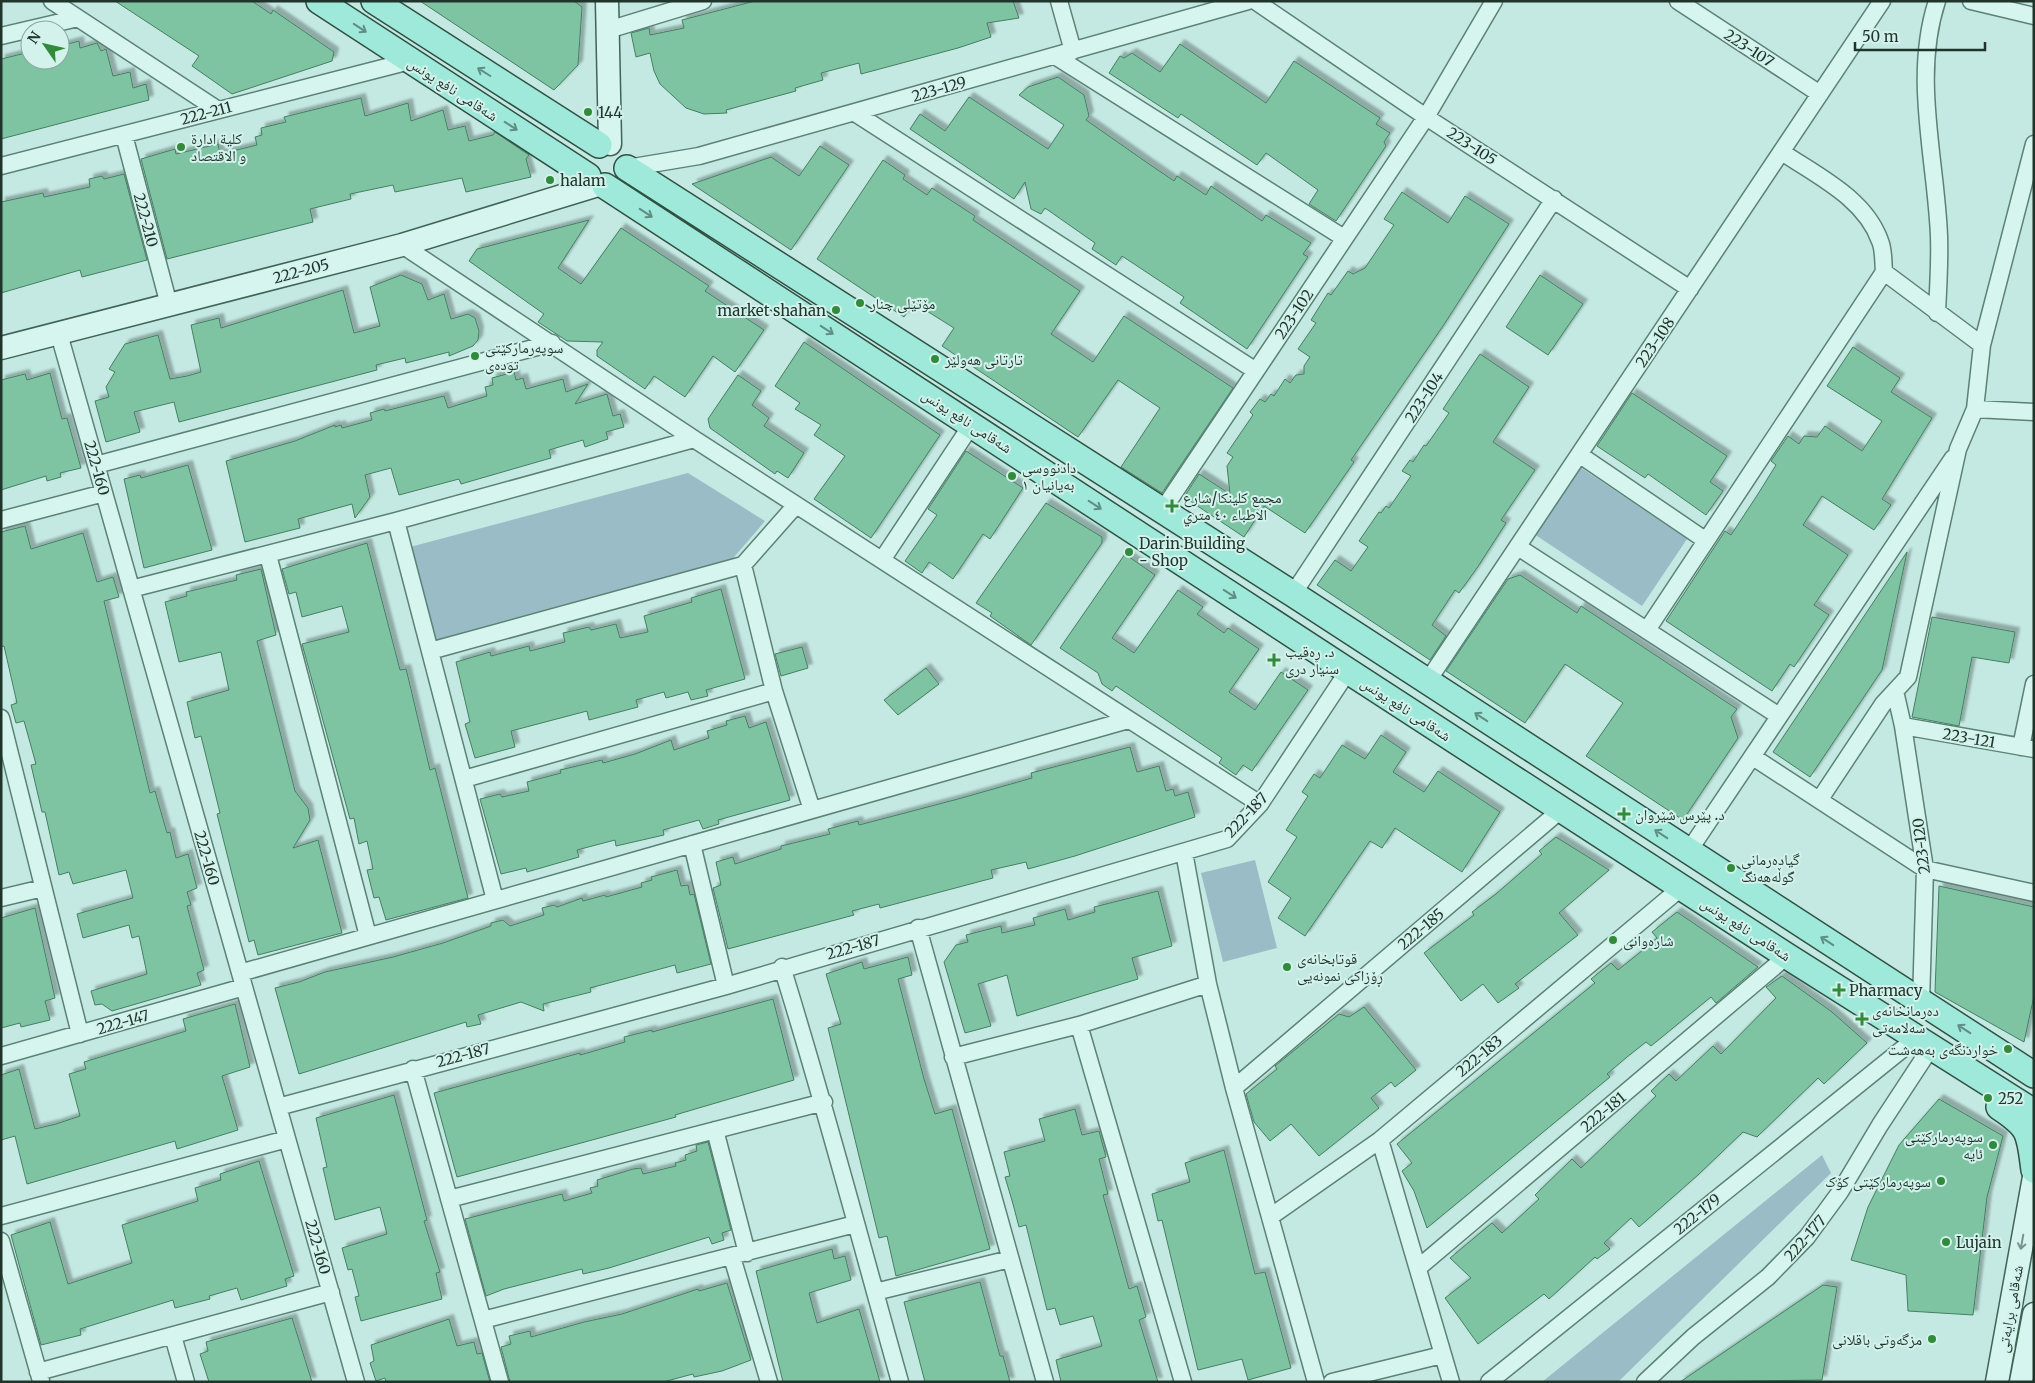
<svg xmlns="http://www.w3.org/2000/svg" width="2035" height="1383" font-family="Merriweather,'Noto Naskh Arabic',serif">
<defs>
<filter id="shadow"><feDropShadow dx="4.5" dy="-4.5" stdDeviation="1" flood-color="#0004"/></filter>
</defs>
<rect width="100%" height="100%" fill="#c4e9e2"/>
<!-- green -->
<path fill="#99bcc6" d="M1577,465l110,74 -45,67 -111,-74z
M688,473l77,48 -36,42 -293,80 -26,-96z
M1255,860l22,88 -54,14 -22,-89z
M1822,1155l9,18 -213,209h-76z"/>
<!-- building -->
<path fill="#7ec4a3" stroke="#457f62" filter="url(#shadow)" d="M115,1h137l19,13 2,-4 61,42 -2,9 -100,33 -40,-28 7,-10z
M420,1h154l8,6 -4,58 -24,25z
M755,1h258l6,17 -32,5 4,14 -33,11 -97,26 -2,-11 -38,10 2,7 -28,8 1,3 -70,19 1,3 -23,1 -18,-6 -26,-24 -6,-13 -4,-18 -14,4 -5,-24 18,-5 1,7 34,-7 -2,-8z
M79,41l1,7 17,-5 4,8 5,-2 7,27 17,-4 3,16 13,-4 3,16 -148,39v-80l29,-7v8h30v-14z
M1180,44l86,59 28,-42 86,57 -4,6 14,9 -6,9 2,4 -50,75 -27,-17 9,-14 -52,-37 -9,12 -76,-51 -3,4 -69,-45 11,-17 4,2 8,-5 28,19z
M1058,77l26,18 5,21 -3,4 63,44 25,17 3,-5 29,19 5,-9 51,35 4,-6 45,28 -8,11 5,3 -61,92 -67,-46 4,-6 -62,-41 -6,9 -24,-16 3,-6 -50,-35 -4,6 -10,-5 -6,-27 -11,17 -104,-70 10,-15 25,17 24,-34 79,52 16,-24 -45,-30 9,-8z
M361,98l4,18 43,-13 3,18 32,-11 5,20 17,-4 4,15 24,-6 2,-3 34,23 -3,4 5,18 -65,15 -4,-14 -67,14 -2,-7 -43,9 1,5 -41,10 3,13 -146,37 -26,-100 34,-10 1,5 42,-10 2,10 37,-9 -2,-8 7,-2 -1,-7 25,-6 -2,-5z
M820,146l29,19 -58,85 -99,-66 79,-27 28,19z
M883,160l22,15 -2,4 24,16 5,-7 43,28 -2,4 107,71 -29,43 42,28 31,-46 109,72 -71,105 -41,-26 39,-59 -42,-28 -40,57 -136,-91 12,-18 -40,-25 -10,14 -87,-58z
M124,174l23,86 -65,17 -2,-7 -79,23v-91l42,-9 1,4 46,-10 -1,-8 13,-3 2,3z
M1402,192l46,31 17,-27 44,28 -66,102 -92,134 3,2 -49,71 -41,-27 -20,31 -60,-40 15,-23 31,20 -3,-28 6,-9 -6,-4 26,-38 -3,-3 10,-13 5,3 6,-8 3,2 11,-17 5,4 6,-8 8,-1v-8l6,-9 -12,-8 18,-26 -5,-3 17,-27 3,2 17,-24 5,3 12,-6 29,-43 -10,-6z
M589,220l-31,48 23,16 40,-56 88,58 -4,5 59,39 -29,42 -22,-16 -28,41 -31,-21 -9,13 -48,-33v-6l6,-8 -36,-1 -29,-19 6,-8 -75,-53 8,-12z
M401,275l21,9 6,16 16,-6 7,25 17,-5 7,4 4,13 -1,9 -5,6 -24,10v-4l-43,11 -1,-5 -29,7 1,5 -198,52 -5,-20 -40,10 6,20 -34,10 -11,-41 14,-4 -3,-10 9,-15 -6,-3 16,-25 33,-9 12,44 17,-3 14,-4 -10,-47 28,-7 2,10 122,-38 11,43 26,-7 -10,-39z
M1540,275l43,29 -35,51 -42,-28z
M804,342l136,93 -69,103 -57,-39 31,-43 -31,-21 7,-10 -26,-16 5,-6 -25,-17z
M1853,347l47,31 -9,14 41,26 -50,81 9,6 -17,25 -52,-34 -19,29 45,30 -34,50 15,10 -35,52 -4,-3 -18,27 -106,-70 59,-90 6,4 27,-41 18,-29 -5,-4 17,-25 11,8 5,-8 13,1 8,-11 37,25 20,-30 -55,-35z
M1480,354l49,33 -36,55 42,28 -34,50 5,3 -29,45 -18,25 -4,-3 -23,35 14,11 -16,24 -113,-75 18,-25 16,11 17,-24 -9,-6 20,-29 2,1 5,-7 3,2 22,-32 -9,-5 8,-11 3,2 11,-17 2,1 23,-33 -6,-4z
M514,372l2,8 7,-2 3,11 37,-10 3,13 22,-8 -13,20 32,-10 6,22 7,-2 4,13 -18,5 2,7 -23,8 -2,-7 -34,10 2,8 -90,26 -2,-5 -60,16 -8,-27 -26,7 5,22 -15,21 -3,-14 -54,15 2,9 -55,14 -19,-81 69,-20 40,-16v2l6,-2 1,3 30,-8 -2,-7 14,-4 1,2 59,-15 4,12 39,-12 -2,-9 8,-2 -1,-7z
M50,373l12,46 5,-1 14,50 -21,5 1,4 -14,4 -1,-5 -45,14v-110l24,-6 2,6z
M738,375l23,16 -9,14 17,13 -5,8 40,27 -16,25 -11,-7 -2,3 -65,-46 -2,-9z
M1632,393l95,63 -17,26 13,9 -17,24 -58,-41 -3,4 -48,-32z
M966,451l57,37 -33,51 -7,-5 -30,45 -24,-17 -7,11 -17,-12 32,-46 -9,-6z
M188,465l24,85 -68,18 -20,-89 16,-4 1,3z
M1046,503l56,34v6l-71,102 -41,-29 2,-3 -16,-10z
M25,526l6,23 52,-16 14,49 16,-5 6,20 -15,4 46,192 5,-2 12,42 3,-1 6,26 12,-4 9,34 -10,4 4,13 -4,1 17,64 -7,3 4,12 -89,26 -10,-7 -7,1 -4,-14 56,-17 -8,-38 -7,2 -3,-13 -46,13 -6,-24 56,-16 -7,-28 -53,14 -4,-12 -10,3 -14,-63h-3l-11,-47 5,-1 -12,-43 -8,2 -5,-18 6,-2 -13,-57 -3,1v-115z
M367,543l33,127 6,-1 3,12 21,89 5,-2 33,130 -82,22 -7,-23 -5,1 -7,-28 6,-1 -6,-28 -8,3 -5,-26 -4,1 -48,-175 47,-12 -7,-26 -40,11 -6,-25 -7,2 -7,-25z
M1907,552l-25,118 -72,107 -37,-25z
M1125,554l30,21 -43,63 22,15 44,-63 25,17 -6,7 27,19 4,-5 31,21 -30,43 26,18 26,-38 27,18 -56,81 -9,-6 -7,10 -17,-12 3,-5 -84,-57 -22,-15 -4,5 -10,-7 -4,-11 -38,-25z
M261,569l15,66 -19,6 38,150 13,17 2,12 -17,28 25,-8 24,93 -84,22 -4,-15 -5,2 -32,-128 3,-1 -19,-77 -6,2 -8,-36 42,-12 -8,-38 -42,10 -14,-60 22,-6 -1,-4 51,-12 -1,-5z
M1520,575l57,38 4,-7 156,103 -6,8 7,21 -55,82 -97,-64 37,-53 -58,-39 -40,59 -79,-52 62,-92z
M721,589l24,90 -39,11 2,6 -17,4 -3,-8 -22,6 -2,-6 -28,8 2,7 -49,13 -2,-9 -76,20 4,16 -40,11 -10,-34 5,-2 -14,-60 34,-10 1,4 38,-10 1,5 35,-9 -2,-9 26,-6 2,3 25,-6 4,14 28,-6 -4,-16 48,-14 -1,-4z
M1932,617l83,15 -6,31 -37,-6 -13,69 -47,-9z
M802,647l6,21 -27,8 -6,-22z
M926,668l13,16 -41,31 -14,-15z
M745,716l4,12 17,-6 24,78 -72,20 1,4 -16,5 -4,-9 -36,10 1,5 -48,11 -1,-6 -38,10 2,7 -52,15 -1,-4 -25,6 -21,-75 20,-5 2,3 27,-6 -2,-9 34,-9 -1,-3 42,-10 1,3 32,-9 36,-14 3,10 35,-12 -2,-7 20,-6 -1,-4z
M1381,735l25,17 -13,20 31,20 14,-21 62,41 -38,60 -67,-44 -13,20 -12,-7 -65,95 -27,-18 13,-20 -23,-16 29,-45 -11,-7 22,-34 -6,-4 12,-18 6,4 22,-33 23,14z
M1130,747l7,25 22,-6 7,25 7,-2 2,7 13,-4 7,25 -120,39 -47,13 -2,-7 -35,8 2,8 -113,30 -1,-4 -27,7 2,4 -126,34 -15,-61 8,-3 -5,-23 17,-5 2,7 46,-15v-3l49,-12 -2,-5 30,-8 1,4 99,-26 74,-21 -1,-5z
M1556,837l53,33 -50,43 19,22 -63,49 4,4 -21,15 -15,-19 -22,17 -37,-48 50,-38 -2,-3 24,-18 46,-40 -3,-3z
M677,870l4,16 7,-1 2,10 4,-1 17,70 -34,9 -2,-8 -59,16 -26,7 1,4 -48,12 1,7 -23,-9 -43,13 3,9 -14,3 -1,-5 -167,52 -24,-86 24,-6 26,-10 68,-15 50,-14 48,-17v-3l12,-3 7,6 34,-11 -2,-7 12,-3 3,2 25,-9 1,3 22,-6 1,2 36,-10 -1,-4 11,-3 -1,-3z
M1939,886l95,21v89l-10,46 -89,-50z
M1158,891l14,55 -40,12 6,21 -121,37 -10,-41 -29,9 13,42 -26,7 -21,-71 12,-17 12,-3 -2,-7 35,-9 1,7 33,-8 -2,-7 32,-9 3,11 27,-8 -1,-5z
M35,908l20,90 -10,3 5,19 -29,7 -1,-4 -19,5v-110z
M1677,912l81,55 -42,36 -5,-6 -60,49 -5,-4 -19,15 -20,17 3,3 -22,18 -161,133 -13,-37 -12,-20 10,-8 -15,-19 198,-161 -4,-4 20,-16 7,7 20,-16 19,-16 -5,-6z
M908,957l4,18 -14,4 26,100 11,35 17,-5 38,140 -94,27 -9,-40 -8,2 -39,-160 -12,-50 13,-4 -15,-50 36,-12 2,7z
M1782,976l50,36 35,31 -43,41 -6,-6 -61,59 -14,-5 -45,43 -59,52 -8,-9 -27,25 6,6 -13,10 -2,-2 -46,42 -5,-5 -66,50 -33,-46 26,-20 -21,-20 42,-35 10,10 37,-34 -4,-4 37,-36 9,9 75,-72 -5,-5 18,-17 7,7 37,-35 8,8 55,-56 -10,-11z
M773,999l21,81 -119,35 1,2 -219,60 -23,-84 146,-40v2l21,-6 24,-7 -1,-5 28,-7v2z
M235,1004l15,63 -28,9 16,54 -61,19 -2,-8 -148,43 -12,-48 -14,4v-65l18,-6 16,60 21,-5 24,-8 -11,-42 17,-5 -2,-7 102,-31 -3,-12z
M1364,1007l52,63 -21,17 -4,-5 -20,16 8,10 -60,48 -28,-32 -21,17 -16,-19 -8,-28 31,-25 -2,-3 64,-52 10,3z
M394,1095l33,125 -3,1 16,51 -4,1 6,26 -81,22 -6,-24 4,-1 -7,-27 -4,1 -6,-22 45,-14 -7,-27 -45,13 -12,-52 4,-1 -11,-49z
M1939,1099l64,37 -16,61 -14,118 -65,-4 -2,-36 -55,-15 17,-53 31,-62z
M1075,1109l7,26 17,-4 7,26 -7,2 9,35 -5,1 26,94 8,-3 9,31 -7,3 19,62h-97l-5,-22 46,-14 -9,-30 -33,9 -5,-17 -8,2 -21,-85 -7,2 -6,-23 -8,-27 5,-1 -6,-24 41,-11 -6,-22z
M708,1142l23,88 -9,3 2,7 -12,4 -3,-7 -100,31 -26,6 -1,-5 -78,20 -18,7 -21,-77 97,-25 2,7 28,-8 -2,-5 8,-2 -1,-6 36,-11 8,-1 2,6 33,-8 -1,-3 11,-3 -1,-5 12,-4 -1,-6z
M1224,1150l31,124 10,-2 26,96 -43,12 -6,-21 -44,11 -36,-150 -4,1 -6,-27 38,-12 -5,-19z
M259,1161l35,115 -9,3 2,7 -46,14 -4,-12 -28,8 1,3 -35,9 -2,-8 -93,29 1,6 -40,10 -30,-110 39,-13 18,62 64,-21 -10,-38 76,-24 -3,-13 26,-8 -1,-6z
M832,1249l2,10 11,-3 6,24 -42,13 8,30 42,-14 21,73h-97l-27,-111z
M980,1282l20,74h3l7,26h-85l-21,-80z
M727,1283l24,77 -29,11 -28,6 -1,-3 -30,8h-153l-9,-35 10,-3 -2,-8 21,-5 1,6 53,-15 38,-8 76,-25 1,2z
M1823,1285l14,2 -15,93 -142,2z
M292,1318l20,64h-103l-9,-28 8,-3 -2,-9z
M449,1319l8,27 17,-4 3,12 5,-1 8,29h-104l-1,-4 -9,3 -6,-18 4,-2 -3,-16z"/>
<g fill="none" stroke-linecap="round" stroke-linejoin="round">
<defs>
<path id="street" d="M52,1l166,109
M1059,1l14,50
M1255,1l171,116 264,172
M1678,1l142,93
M1971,1l63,15
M608,30l95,-29
M1,36l77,-18
M1055,56l289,182
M855,113l401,258
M124,135l45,170
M1782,152c35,24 83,46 98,89 4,9 3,21 4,31l98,73
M1,166l409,-105
M627,168l72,-12 549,-155
M402,245l292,194 566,365
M1937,313c1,-25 3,-51 2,-77 -3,-77 -27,-159 -2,-235
M59,334l297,1048
M1975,409l59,3
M1580,455l125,85
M96,465l456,-122
M1162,511l264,-394 68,-116
M1,520l103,-27
M396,521l99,379
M1518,547l261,169
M268,555l100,381
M882,560l90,-136
M743,565l31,126 38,119
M131,589l265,-68 298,-82
M1293,594l261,-395
M1647,630l237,-358
M430,651l313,-86 53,-60
M1427,682l455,-681
M1895,691l8,35 22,143 -4,133
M1,718l79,316
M1903,726l131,23
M2021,747l13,-63
M1753,757l172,112 109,24
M464,779l310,-88
M1820,799l63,-95 25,-27 50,-228 17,-40 7,-64 52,-201
M692,844l34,142
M1184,852l24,132 26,104 82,294
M1688,852l265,-394
M1,898l42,-10
M918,928l127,454
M782,967c43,138 79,276 118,415
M240,973l888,-253
M1079,1025l104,357
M1,1056l243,-69
M953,1057l126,-32 129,-41
M413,1069l87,313
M1234,1088l328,-279
M278,1107l448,-121 501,-147 33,-35 88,-133
M715,1130l32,123
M1380,1140l71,242
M449,1199l375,-97
M1,1216l286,-77
M1270,1217l110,-77 302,-253
M1,1241l40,140
M732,1257l37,125
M1418,1268l369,-312
M875,1292l135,-33
M483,1320l372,-96
M173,1336l13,46
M38,1372l293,-80
M1332,1382l110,-27
M1489,1382l416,-335
M1645,1382l48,-45 75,-60 39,-40 33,-45 40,-67 44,-67"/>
<path id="secondary" d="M607,1l3,143
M1,348l401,-103 196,-60
M1997,1382l37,-205
M2021,1382l13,-68"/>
<path id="primary" d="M319,1l269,175
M374,1l225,144
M627,168l666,426 741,481
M605,186l743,485 439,285 247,156
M1999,1107c32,21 30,26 35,63"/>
</defs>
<!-- street casing -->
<use href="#street" stroke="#5c8275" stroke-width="19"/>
<!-- secondary casing -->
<use href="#secondary" stroke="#3f6456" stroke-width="25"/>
<!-- primary casing -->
<use href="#primary" stroke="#305043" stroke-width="28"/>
<!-- street -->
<use href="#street" stroke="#d6f5ef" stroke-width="16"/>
<!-- secondary -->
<use href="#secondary" stroke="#d6f5ef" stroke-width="22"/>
<!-- primary -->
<use href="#primary" stroke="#9fe9da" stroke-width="25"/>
</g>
<!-- one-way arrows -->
<defs><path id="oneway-shaft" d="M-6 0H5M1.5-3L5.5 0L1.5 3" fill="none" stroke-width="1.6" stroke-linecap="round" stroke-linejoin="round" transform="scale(1.25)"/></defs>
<g stroke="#5f8e82">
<use href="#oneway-shaft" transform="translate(360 28) rotate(33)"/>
<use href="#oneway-shaft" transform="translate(484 72) rotate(-148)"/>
<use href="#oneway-shaft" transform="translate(511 126) rotate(33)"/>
<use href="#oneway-shaft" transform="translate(646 213) rotate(33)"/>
<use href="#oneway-shaft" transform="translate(827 330) rotate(33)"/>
<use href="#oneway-shaft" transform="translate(1095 505) rotate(33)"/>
<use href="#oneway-shaft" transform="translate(1230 594) rotate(33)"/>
<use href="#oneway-shaft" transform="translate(1481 717) rotate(-147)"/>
<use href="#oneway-shaft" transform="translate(1661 834) rotate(-147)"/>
<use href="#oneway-shaft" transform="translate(1827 941) rotate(-147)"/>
<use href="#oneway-shaft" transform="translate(1964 1029) rotate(-147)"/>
</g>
<use stroke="#7a948d" href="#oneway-shaft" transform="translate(2022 1242) rotate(100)"/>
<!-- markers -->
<g fill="#328b3b" stroke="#d3f2ec" stroke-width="2">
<circle cx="588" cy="112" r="5"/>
<circle cx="181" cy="147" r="5"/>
<circle cx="550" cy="180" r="5"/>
<circle cx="860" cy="303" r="5"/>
<circle cx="836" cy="310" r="5"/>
<circle cx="475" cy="356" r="5"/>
<circle cx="935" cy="359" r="5"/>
<circle cx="1012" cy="476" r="5"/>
<path d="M1169.5 498.5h5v5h5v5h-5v5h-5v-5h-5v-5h5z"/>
<circle cx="1129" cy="552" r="5"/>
<path d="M1271.5 652.5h5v5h5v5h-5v5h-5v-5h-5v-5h5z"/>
<path d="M1621.5 806.5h5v5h5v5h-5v5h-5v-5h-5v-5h5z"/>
<circle cx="1731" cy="868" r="5"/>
<circle cx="1613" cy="940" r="5"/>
<circle cx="1287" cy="967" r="5"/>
<path d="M1836.5 982.5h5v5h5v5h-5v5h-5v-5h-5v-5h5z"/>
<path d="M1859.5 1011.5h5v5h5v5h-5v5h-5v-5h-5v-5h5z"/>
<circle cx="2008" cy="1049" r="5"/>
<circle cx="1988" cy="1098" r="5"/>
<circle cx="1993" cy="1145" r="5"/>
<circle cx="1941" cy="1181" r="5"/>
<circle cx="1946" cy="1242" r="5"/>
<circle cx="1932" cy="1339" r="5"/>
</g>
<g text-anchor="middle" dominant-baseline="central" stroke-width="4" stroke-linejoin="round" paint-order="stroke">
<!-- street labels -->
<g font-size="15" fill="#1f342b" stroke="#d3f2ec">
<text transform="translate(1749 48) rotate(33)">223-107</text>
<text transform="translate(453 89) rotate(33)">شەقامی نافع یونس</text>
<text transform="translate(939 89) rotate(-16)">223-129</text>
<text transform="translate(206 113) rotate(-15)">222-211</text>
<text transform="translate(1472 146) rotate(33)">223-105</text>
<text transform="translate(146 220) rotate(75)">222-210</text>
<text transform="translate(301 271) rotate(-15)">222-205</text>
<text transform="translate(1294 314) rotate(-56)">223-102</text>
<text transform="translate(1655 342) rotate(-56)">223-108</text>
<text transform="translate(1424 397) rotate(-57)">223-104</text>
<text transform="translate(967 421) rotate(33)">شەقامی نافع یونس</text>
<text transform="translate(97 468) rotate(74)">222-160</text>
<text transform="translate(1406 709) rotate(33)">شەقامی نافع یونس</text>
<text transform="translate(1969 738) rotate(10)">223-121</text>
<text transform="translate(1246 815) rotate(-47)">222-187</text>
<text transform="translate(1921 846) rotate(-97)">223-120</text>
<text transform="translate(207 858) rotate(74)">222-160</text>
<text transform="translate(1421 929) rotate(-40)">222-185</text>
<text transform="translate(1746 929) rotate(33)">شەقامی نافع یونس</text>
<text transform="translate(853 947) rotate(-16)">222-187</text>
<text transform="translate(123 1022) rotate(-16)">222-147</text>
<text transform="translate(463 1055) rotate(-15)">222-187</text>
<text transform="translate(1479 1056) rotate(-40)">222-183</text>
<text transform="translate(1603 1112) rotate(-40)">222-181</text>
<text transform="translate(1697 1214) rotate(-39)">222-179</text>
<text transform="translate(1805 1238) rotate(-49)">222-177</text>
<text transform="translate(318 1247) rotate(74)">222-160</text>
<text transform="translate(2010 1309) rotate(-80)">شەقامی برایەتی</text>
</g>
<!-- poi labels -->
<g font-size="15" fill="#1f342b" stroke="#d3f2ec" text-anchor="start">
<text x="598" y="112">144</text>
<text x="191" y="138">كلية ادارة<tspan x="191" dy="17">و الاقتصاد</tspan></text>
<text x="560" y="180">halam</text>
<text x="870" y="303">مۆتێلی چنار</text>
<text x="826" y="310" text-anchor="end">market shahan</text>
<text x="485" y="347">سوپەرمارکێتی<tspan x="485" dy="17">تودەی</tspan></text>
<text x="945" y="359">تارتانی هەولێر</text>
<text x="1022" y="467">دادنووسی<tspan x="1022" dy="17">بەیانیان ١</tspan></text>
<text x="1183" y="497">مجمع كلينكا/شارع<tspan x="1183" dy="17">الاطباء ٤٠ متري</tspan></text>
<text x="1139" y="543">Darin Building<tspan x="1139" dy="17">- Shop</tspan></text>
<text x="1285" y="651">د. ڕەقیب<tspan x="1285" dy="17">سنیار دری</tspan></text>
<text x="1635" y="814">د. پێرس شێروان</text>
<text x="1741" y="859">گیادەرمانی<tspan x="1741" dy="17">گوڵەهەنگ</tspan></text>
<text x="1623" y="940">شارەوانی</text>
<text x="1297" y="958">قوتابخانەی<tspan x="1297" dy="17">ڕۆزاکی نمونەیی</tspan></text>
<text x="1849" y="990">Pharmacy</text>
<text x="1872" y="1010">دەرمانخانەی<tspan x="1872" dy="17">سەلامەتی</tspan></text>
<text x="1998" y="1049" text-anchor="end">خواردنگەی بەهەشت</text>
<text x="1998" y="1098">252</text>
<text x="1983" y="1136" text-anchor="end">سوپەرمارکێتی<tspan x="1983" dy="17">ئایە</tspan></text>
<text x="1931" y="1181" text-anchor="end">سوپەرمارکێتی کۆک</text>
<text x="1956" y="1242">Lujain</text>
<text x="1922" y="1339" text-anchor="end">مزگەوتی باقلانی</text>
</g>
</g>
<!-- border -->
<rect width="2035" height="1383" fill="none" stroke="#1f342b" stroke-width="5"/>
<!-- north arrow -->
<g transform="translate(45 45) rotate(304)"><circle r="24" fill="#d3f2ec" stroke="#8ba69f"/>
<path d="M0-4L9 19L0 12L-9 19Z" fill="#328b3b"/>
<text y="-8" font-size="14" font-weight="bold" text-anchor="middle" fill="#1f342b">N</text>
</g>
<!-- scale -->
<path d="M1855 42v8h130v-8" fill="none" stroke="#1f342b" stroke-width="2.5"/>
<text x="1862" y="42" font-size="15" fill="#1f342b" stroke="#d3f2ec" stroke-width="4" paint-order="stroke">50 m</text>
</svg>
